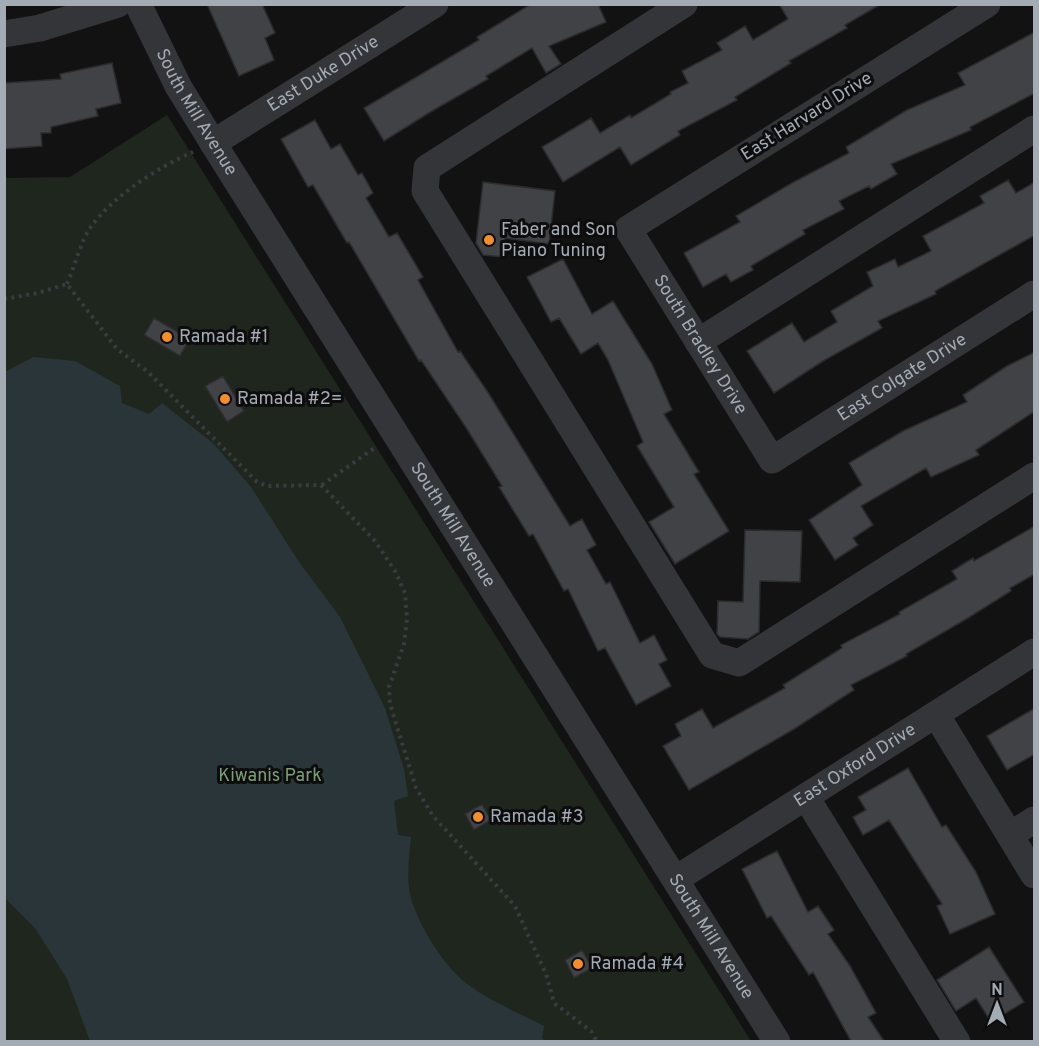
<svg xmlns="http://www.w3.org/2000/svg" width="1039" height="1046" font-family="Overpass,sans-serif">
<rect width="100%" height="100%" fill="#121213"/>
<!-- green -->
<path fill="#1e261e" d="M167,115l584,926h-746l-1,-863 66,-1z"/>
<!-- water -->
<path fill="#2a3539" d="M33,357l42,4 45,25 2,17 27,11 13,-11 52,41 37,43 48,75 41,55 45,91 19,61 4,27 -14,5 4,34 13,2c-2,19 -5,42 0,61 8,28 34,71 59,88 22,16 49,27 74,40l-2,13 6,2h-458l-23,-62 -32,-51 -30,-30v-526z"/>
<!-- building -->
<path fill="#414246" stroke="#2c2c2f" stroke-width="1.5" d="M207,4h55l13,29 -10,5 9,22 -35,16z
M531,4h67l8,18 -57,24 12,18 -15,9 -14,-25 -46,28 2,3 -56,32 -48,30 -20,-33 115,-68 -2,-3z
M779,4h102l-36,21 2,3 -58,33 2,2 -56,34 2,3 -59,31 2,4 -49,30 -11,-18 -57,35 -21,-35 49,-29 9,15 30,-18 1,3 40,-24 -1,-2 18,-9 -6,-12 40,-21 -5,-7 28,-17 8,14 35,-21z
M1035,32v61l-65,34 1,3 -80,34 6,10 -26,15 -2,-3 -30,15 5,8 -41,21 2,4 -54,32 2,4 -22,12 -5,-8 -23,13 -19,-34 56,-31 -4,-6 56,-33 57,-30 -3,-6 61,-37 58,-25 -7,-12z
M112,63l9,40 -25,6 2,7 -47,11v6h-10l1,13 -38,3v-66l57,-4 -1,-5z
M315,120l16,29 9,-5 18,31 4,-2 11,20 -7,5 23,39 8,-4 26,44 -5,3 40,72 2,-1 29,43 81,132 12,-7 14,26 -9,5 19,34 4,-2 30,61 14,-8 13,25 -8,4 12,22 -35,19 -31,-57 -7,3 -30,-62 -4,2 -31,-57 -4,2 -30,-49 3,-1 -35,-57 -46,-69 -2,1 -70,-119 -2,1 -34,-58 -5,2 -27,-48z
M1008,180l8,13 19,-11v53l-100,56 1,3 -58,27 4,7 -59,33 -49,32 -27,-42 45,-28 12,19 33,-20 -6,-11 42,-25 -6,-14 28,-13 3,8 33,-16 -8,-15 61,-33 -4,-7z
M483,182l72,9 -6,53 -44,-6 -2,19 -20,-2 -7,-12z
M563,259l29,55 21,-13 39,63 20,46 -8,4 35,58 -5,2 35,57 -54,33 -26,-42 25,-15 -37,-61 6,-4 -35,-82 -10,-17 -17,11 -22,-36 -8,4 -24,-45z
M154,318l36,21 -10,17 -36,-21z
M1035,352v59l-59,39 3,5 -48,22 -5,-9 -65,38 12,19 -20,13 5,7 -23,15 -26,-40 53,-35 -13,-22 54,-32 64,-29 -4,-7 44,-29z
M223,376l21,35 -17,11 -22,-36z
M1035,526v48l-25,14 1,3 -43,27 -62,36 1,2 -56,29 3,5 -60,39 -105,61 -26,-44 18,-10 -6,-12 27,-15 11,19 72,-40 -2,-3 59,-37 -1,-3 59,-31 -1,-2 58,-33 -5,-8 21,-13 1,3z
M745,530l57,1 -2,51 -40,-1 -1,51 -11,7 -28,-2 -3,-3 1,-33 25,1z
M1035,708v46l-28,16 -20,-34z
M908,768l34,59 4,-2 30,47 19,42 -45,20 -13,-28 5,-2 -53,-84 -26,15 -10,-18 13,-7 -8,-13z
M482,804l9,16 -17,10 -9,-16z
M777,851l31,61 10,-6 16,24 -6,4 22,32 26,47 -8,4 16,24h-33l-38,-69 -4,3 -38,-59 -4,2 -25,-49z
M989,947l35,55 -33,20 -15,-24 -20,13 -19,-31z
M582,950l10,18 -18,10 -9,-18z"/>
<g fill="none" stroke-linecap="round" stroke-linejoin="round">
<!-- path -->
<path stroke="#393c3f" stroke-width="4" stroke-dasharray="3 4.5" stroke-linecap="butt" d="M67,284c7,-16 14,-43 23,-56 22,-31 68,-61 103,-76
M4,299l34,-6 29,-9 50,65 31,23 109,110 11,4 53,-1 54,56 20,30 10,22 2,26 -3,25 -15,43 1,17 26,84 17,28 82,90 31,68 8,29 37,28 6,11
M322,485l55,-39"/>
<!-- minor -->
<g stroke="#333538" stroke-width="27">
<path id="s1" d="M138,4l40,82 35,57 564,899"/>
<path d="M684,4l-257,164 -2,23 287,464 27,8 295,-187"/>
<path id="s2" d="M987,4l-359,225 144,231 262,-166"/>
<path d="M4,34l36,-6 78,-24"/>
<path id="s3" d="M213,143l222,-139"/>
<path d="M698,342l336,-213"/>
<path d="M937,716l97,159"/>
<path d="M806,797l151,245"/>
<path d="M1010,835l24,-15"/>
<path id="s4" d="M676,879l358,-227"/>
</g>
</g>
<!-- markers -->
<g fill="#f28e2b" stroke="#0d0d0e" stroke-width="2">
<circle cx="489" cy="240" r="6"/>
<circle cx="167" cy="337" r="6"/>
<circle cx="225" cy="399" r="6"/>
<circle cx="478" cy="817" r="6"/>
<circle cx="578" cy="964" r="6"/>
</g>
<g text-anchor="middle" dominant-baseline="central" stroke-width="6" stroke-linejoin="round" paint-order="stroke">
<!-- street labels -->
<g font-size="18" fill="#a3abb4" stroke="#0d0d0e">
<text stroke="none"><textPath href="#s3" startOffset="130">East Duke Drive</textPath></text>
<text stroke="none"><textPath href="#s1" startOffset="123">South Mill Avenue</textPath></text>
<text transform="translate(807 117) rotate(-32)">East Harvard Drive</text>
<text stroke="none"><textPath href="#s2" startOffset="560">South Bradley Drive</textPath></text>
<text stroke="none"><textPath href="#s2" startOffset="850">East Colgate Drive</textPath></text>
<text stroke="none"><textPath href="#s1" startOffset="609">South Mill Avenue</textPath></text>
<text stroke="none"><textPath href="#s4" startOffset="212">East Oxford Drive</textPath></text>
<text stroke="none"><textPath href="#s1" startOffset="1095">South Mill Avenue</textPath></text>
</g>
<!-- poi labels -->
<g font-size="18" fill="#a3abb4" stroke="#0d0d0e" text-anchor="start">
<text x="501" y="230">Faber and Son<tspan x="501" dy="21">Piano Tuning</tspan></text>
<text x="179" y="337">Ramada #1</text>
<text x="237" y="399">Ramada #2=</text>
<text x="490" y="817">Ramada #3</text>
<text x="590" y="964">Ramada #4</text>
</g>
<!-- park labels -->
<g font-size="18" fill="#7e9f7a" stroke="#0d0d0e">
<text x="270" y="776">Kiwanis Park</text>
</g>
</g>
<!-- border -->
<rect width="1039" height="1046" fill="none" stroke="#a3abb4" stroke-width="12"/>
<!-- north arrow -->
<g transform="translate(997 1004)" stroke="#0d0d0e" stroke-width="4.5" paint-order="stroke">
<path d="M0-4.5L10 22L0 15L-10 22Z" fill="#a3abb4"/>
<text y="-9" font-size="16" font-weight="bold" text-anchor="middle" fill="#a3abb4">N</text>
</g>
</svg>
